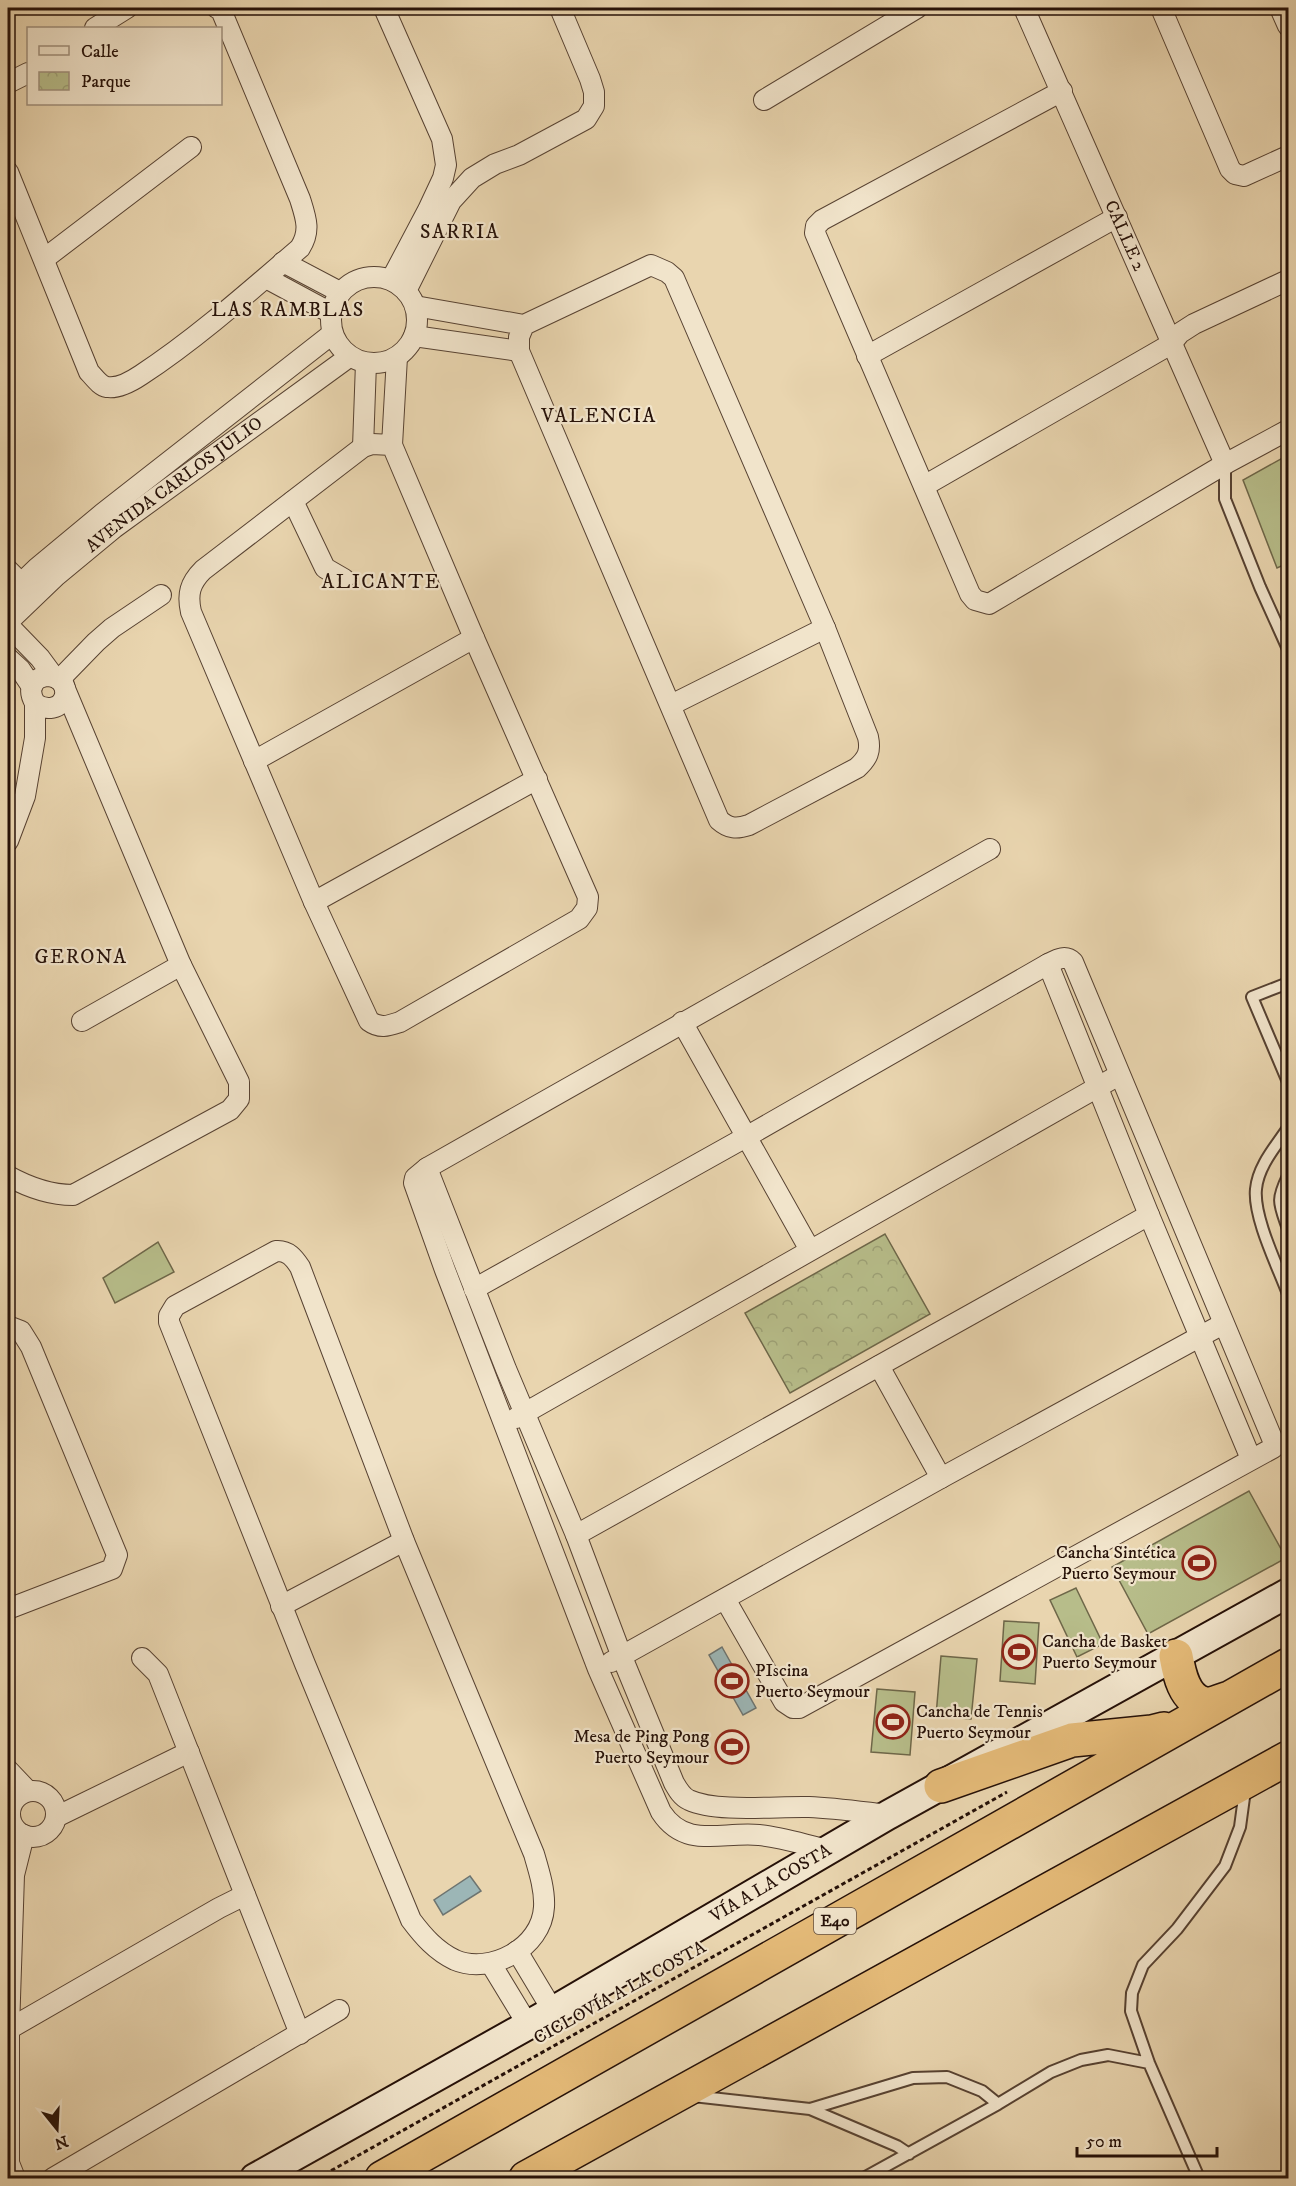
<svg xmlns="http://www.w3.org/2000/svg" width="1296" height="2186" font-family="'IM FELL DW Pica',serif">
<defs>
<pattern id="park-crowns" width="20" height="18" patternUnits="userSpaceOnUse" patternTransform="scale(1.5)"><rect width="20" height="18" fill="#b7bd8a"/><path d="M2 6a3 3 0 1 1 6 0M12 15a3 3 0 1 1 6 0" fill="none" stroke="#9da176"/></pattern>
</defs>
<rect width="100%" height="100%" fill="#e9d5af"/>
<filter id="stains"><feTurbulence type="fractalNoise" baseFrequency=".00333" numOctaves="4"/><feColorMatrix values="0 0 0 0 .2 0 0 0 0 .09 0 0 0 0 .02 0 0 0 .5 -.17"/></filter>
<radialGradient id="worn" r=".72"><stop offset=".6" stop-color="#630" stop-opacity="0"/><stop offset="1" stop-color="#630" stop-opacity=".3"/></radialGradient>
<!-- park -->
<path fill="url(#park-crowns)" stroke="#6e6749" stroke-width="1.5" d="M885,1234l45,80 -140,79 -45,-80z"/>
<!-- garden -->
<path fill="#b7bd8a" stroke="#6e6749" stroke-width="1.5" d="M1288,455v108l-11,5 -34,-88z
M158,1242l16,30 -59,31 -12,-25z
M1249,1491l37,67 -138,76 -36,-67z
M1076,1588l27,56 -26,13 -27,-57z
M1004,1621l35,2 -4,61 -35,-3z
M941,1656l36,3 -6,60 -35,-3z
M877,1689l38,3 -5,63 -39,-3z"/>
<!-- water -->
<path fill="#9cb6b6" stroke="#6d7470" stroke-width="1.5" d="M722,1647l34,61 -13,7 -34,-60z
M470,1876l11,15 -38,24 -9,-15z"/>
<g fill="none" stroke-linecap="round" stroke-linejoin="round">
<defs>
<path id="lane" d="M1225,464v35l35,88 28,62
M1288,983l-36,14 36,85
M1288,1128c-12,18 -30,38 -32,61 -3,28 22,78 32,105
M1288,1176c-12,25 -9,27 0,53
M693,2096l117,13 103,-31 34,-1 35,14 16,13
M810,2109l87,37 12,8
M864,2178l134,-74 53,-32 30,-12 27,-5 41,8
M1199,2178l-50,-115 -18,-52 1,-18 11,-28 34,-36 48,-63 15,-39 5,-37"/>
<g id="street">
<path d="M384,8l58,131 4,26 -3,13 -15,32 -37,70"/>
<path id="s1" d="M1024,8l201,456"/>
<path d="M1161,8l69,161 5,5 9,2 44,-20"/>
<path d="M1280,8l8,18"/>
<path d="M95,28l32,-20"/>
<path d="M8,83l20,-10"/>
<path d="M1062,91l-240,129 -6,6 -1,7 155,361 5,6 14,4 236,-140 63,-34"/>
<path d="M764,100l153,-92"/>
<path d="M8,172l81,200c5,5 11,14 18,15 11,2 25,-6 34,-12 55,-36 109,-84 159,-127 11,-17 6,-30 0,-49l-79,-189 -4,-2"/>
<path d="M44,259l147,-112"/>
<path d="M283,262l57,30"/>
<circle cx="374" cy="320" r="43"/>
<path d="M266,278l65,35"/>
<path d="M406,291l45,-90 21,-23 23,-14 24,-9 67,-36 8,-13v-14l-4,-13 -30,-71"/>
<path d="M415,306l109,19 127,-60 16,7 7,6 151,350 43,109c3,14 0,21 -11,31l-108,57c-12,4 -20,4 -30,-5l-200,-469v-14l5,-12"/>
<path d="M414,336l105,15"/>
<path d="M867,356l250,-139"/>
<path d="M392,445l-20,-1 -9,3 -160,123c-13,13 -16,24 -12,42l123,290 55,119c11,8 19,5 31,1l179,-103 8,-11 1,-11 -114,-259 -82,-193 5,-88"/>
<path d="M363,447l3,-84"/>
<path d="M924,486l247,-142 9,-11 14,-9 94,-44"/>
<path d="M293,501l32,67 19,11"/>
<path d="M8,570l13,13"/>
<path d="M8,596l29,-28 65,-54 230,-180"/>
<path id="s2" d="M8,622l48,-46 58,-48 235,-171"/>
<path d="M8,625l32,33 14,19"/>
<path d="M8,658l12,11 12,18"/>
<path d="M59,680l37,-38 16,-14 49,-33"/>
<path d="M671,705l154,-77"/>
<path d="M254,761l220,-123"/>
<path d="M8,841l17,-45 10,-58v-35c-18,-31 34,-37 30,-8 -3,15 -20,16 -30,8"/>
<path d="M314,902l223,-123"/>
<path d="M1048,964l101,251 102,244"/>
<path d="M82,1021l99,-56"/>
<path d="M682,1022l128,228"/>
<path d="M427,1168l79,201 70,166 46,122 52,126c4,7 8,14 15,17 28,13 88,6 120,7 26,1 53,5 79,8"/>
<path d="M8,1176c20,11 42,19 65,19l157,-85 9,-11v-17l-58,-117 -118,-281"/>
<path d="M276,1251c12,-1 18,7 24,16l104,274 130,313c5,17 11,36 10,53 -2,41 -54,68 -89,53 -19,-9 -32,-24 -44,-40l-106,-256 -136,-342v-6l6,-10z"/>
<path d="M474,1289l272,-152 302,-173c8,-4 17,-10 25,-2l201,481 -1,5 -474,260h-6l-9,-6 -59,-103"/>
<path d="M8,1326l13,5 10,16 86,208 -5,14 -104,40"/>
<path d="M879,1366l62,112"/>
<path d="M516,1418l603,-343"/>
<path d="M576,1535l573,-320"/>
<path d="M281,1606l123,-65"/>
<path d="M142,1658l16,16 142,360"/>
<path d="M611,1662l330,-184 282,-154"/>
<path d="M8,1770l20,21"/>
<circle cx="33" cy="1814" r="23"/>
<path d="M56,1817l133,-65"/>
<path d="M828,1850c-23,-5 -46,-13 -69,-15 -37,-4 -73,15 -98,-23l-63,-143 -153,-399 -31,-87 1,-5 12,-10 563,-319"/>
<path d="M517,1951l36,60"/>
<path d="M491,1964l37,61"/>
<path d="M9,2029l210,-121 26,-13"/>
<path d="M15,2178l-6,-15v-134l5,-154 10,-40"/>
<path d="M53,2178l286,-168"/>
</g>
<g id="secondary">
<path id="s3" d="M255,2178l298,-167 335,-196 400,-222"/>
</g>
<path id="highway" d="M1176,1656c3,17 8,44 29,48 7,1 17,-4 24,-6
M941,1786l131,-46 80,-8 12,-3
M382,2178l906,-513
M526,2178l762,-420"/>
</defs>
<!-- lane casing -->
<use href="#lane" stroke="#574232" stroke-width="14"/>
<!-- street casing -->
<use href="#street" stroke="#574232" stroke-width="22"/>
<!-- secondary casing -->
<use href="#secondary" stroke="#261108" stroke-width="32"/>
<!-- highway casing -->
<use href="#highway" stroke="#261108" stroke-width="36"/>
<!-- path -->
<path stroke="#261108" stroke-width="3" stroke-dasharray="4.5 3" stroke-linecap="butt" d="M318,2178l689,-386"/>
<!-- lane -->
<use href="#lane" stroke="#f1e4cb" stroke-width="10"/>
<!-- street -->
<use href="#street" stroke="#f1e4cb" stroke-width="20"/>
<!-- secondary -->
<use href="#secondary" stroke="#f1e4cb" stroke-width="28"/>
<!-- highway -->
<use href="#highway" stroke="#e4ba78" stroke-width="33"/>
</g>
<!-- icons -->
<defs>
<symbol id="stadium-ring" viewBox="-11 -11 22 22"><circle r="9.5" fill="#f1e4cb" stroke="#8f2418" stroke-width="1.5"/><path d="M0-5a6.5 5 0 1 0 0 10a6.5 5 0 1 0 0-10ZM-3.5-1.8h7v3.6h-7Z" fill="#8f2418"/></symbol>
</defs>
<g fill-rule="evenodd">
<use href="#stadium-ring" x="1180" y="1544" width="38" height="38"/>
<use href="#stadium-ring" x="1000" y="1633" width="38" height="38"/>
<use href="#stadium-ring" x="713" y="1662" width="38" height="38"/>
<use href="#stadium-ring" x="874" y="1703" width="38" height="38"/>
<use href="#stadium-ring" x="713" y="1728" width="38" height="38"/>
</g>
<g text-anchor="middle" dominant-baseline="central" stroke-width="4.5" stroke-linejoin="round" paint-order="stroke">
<!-- shield labels -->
<rect fill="#f1e4cb" stroke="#635042" stroke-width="1.5" x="814" y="1908" width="42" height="26" rx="4.5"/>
<g font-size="16" font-weight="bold" fill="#261108">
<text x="835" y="1921">E40</text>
</g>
<!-- street labels -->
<g font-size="18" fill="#261108" stroke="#f1e4cb">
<text stroke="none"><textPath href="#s1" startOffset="249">CALLE 2</textPath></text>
<text stroke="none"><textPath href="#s2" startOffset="216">AVENIDA CARLOS JULIO</textPath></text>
<text stroke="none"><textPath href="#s3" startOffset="594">VÍA A LA COSTA</textPath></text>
<text transform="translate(620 1993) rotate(-29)">CICLOVÍA A LA COSTA</text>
</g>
<!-- poi labels -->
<g font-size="18" fill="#261108" stroke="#f1e4cb" text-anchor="start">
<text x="1176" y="1553" text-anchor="end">Cancha Sintética<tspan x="1176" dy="21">Puerto Seymour</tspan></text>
<text x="1042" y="1642">Cancha de Basket<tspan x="1042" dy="21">Puerto Seymour</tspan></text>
<text x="755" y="1671">PIscina<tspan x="755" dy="21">Puerto Seymour</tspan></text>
<text x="916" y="1712">Cancha de Tennis<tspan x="916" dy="21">Puerto Seymour</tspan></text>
<text x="709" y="1737" text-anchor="end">Mesa de Ping Pong<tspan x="709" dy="21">Puerto Seymour</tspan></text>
</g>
<!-- neighbourhood labels -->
<g font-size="20" letter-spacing="1.5" fill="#261108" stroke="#f1e4cb">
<text x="460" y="232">SARRIA</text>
<text x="288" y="310">LAS RAMBLAS</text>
<text x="599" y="416">VALENCIA</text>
<text x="381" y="582">ALICANTE</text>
<text x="81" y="957">GERONA</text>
</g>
</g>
<!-- margin -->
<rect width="1296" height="2186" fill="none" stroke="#e9d5af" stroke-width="30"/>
<rect x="9" y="9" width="1278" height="2168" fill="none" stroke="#261108" stroke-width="3"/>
<rect x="15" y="15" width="1266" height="2156" fill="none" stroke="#261108" stroke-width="1.5"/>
<!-- legend -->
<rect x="27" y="27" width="195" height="78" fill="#f1e4cb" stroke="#a0907d" stroke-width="1.5"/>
<rect x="39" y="46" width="30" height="9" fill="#f1e4cb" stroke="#a0907d" stroke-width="1.5"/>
<text x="81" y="57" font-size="18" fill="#261108">Calle</text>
<rect x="39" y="72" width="30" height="18" fill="url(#park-crowns)" stroke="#a0907d" stroke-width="1.5"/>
<text x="81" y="87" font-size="18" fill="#261108">Parque</text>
<!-- north arrow -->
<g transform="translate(57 2129) rotate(162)" stroke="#f1e4cb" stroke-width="4.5" paint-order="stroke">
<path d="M0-4.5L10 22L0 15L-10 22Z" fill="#261108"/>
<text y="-9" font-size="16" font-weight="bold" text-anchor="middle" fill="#261108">N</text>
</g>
<!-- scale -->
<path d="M1077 2147v9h140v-9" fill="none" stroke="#261108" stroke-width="3"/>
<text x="1086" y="2147" font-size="18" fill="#261108" stroke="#f1e4cb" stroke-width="4.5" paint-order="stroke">50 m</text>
<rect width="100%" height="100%" filter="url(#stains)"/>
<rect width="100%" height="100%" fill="url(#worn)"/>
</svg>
